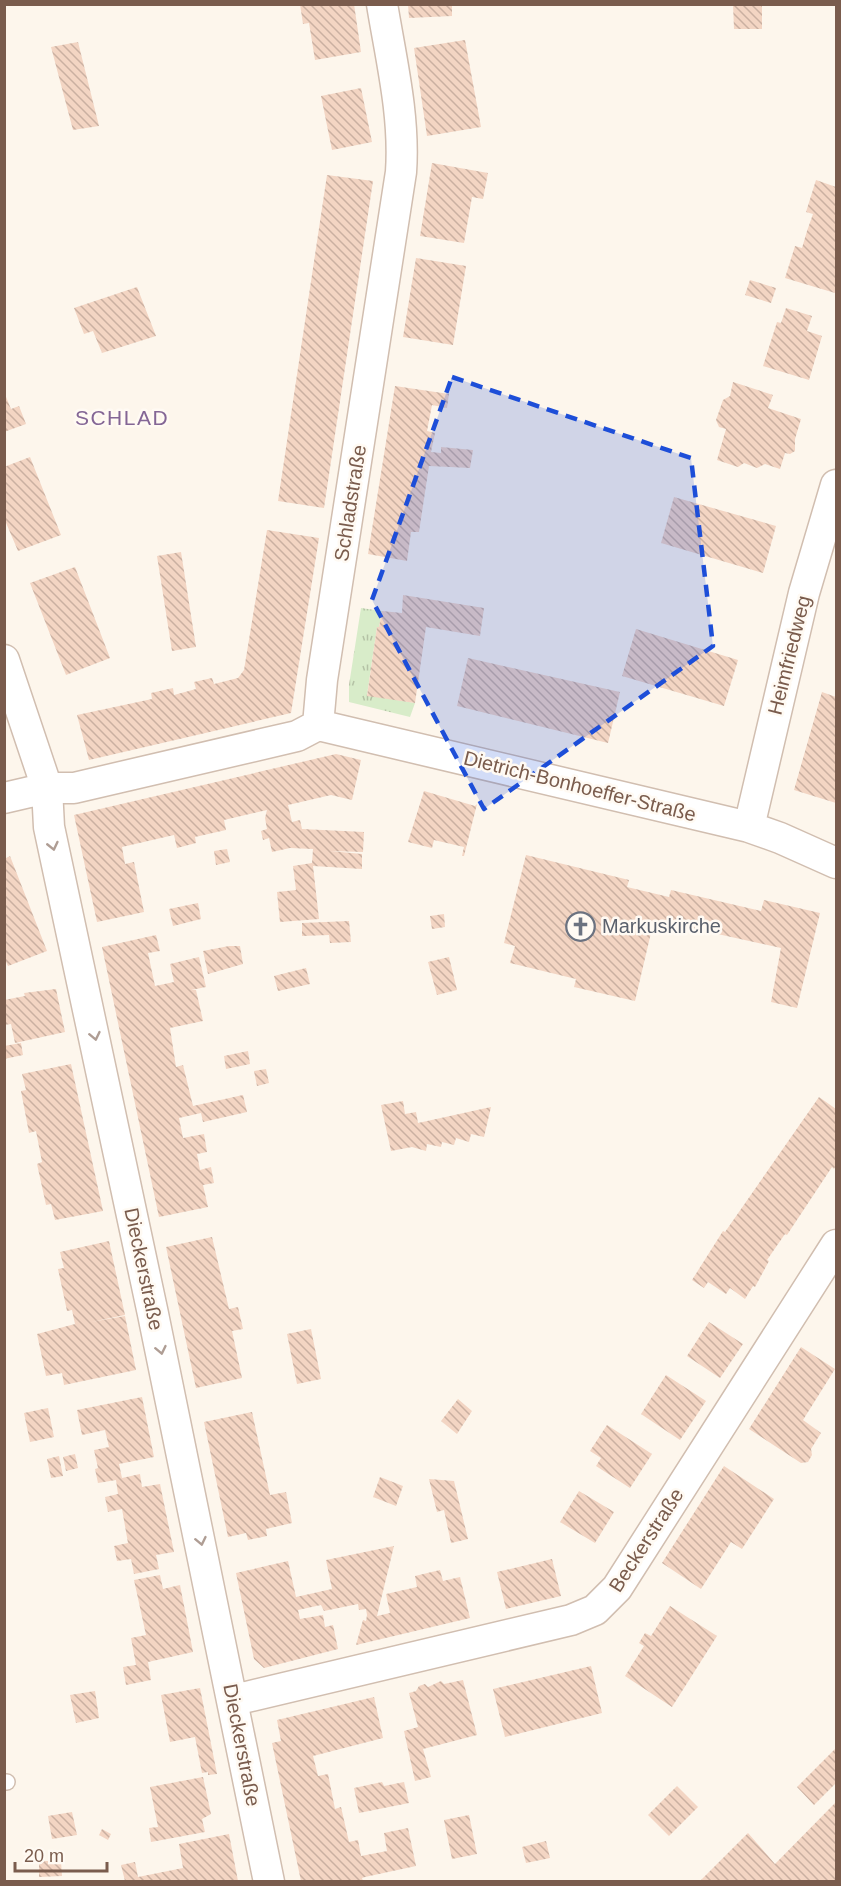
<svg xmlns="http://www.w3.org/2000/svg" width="841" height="1886" font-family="Helvetica,sans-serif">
<defs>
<pattern id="grass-tufts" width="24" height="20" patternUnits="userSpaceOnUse" patternTransform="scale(1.5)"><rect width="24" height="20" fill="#d8ecc9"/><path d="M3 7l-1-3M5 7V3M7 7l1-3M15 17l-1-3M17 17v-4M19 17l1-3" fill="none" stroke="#b4c2a5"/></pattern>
<pattern id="building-back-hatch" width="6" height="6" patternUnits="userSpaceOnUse" patternTransform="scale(1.5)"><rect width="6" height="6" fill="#f3d5c3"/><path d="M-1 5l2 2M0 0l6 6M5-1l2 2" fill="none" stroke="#cab0a1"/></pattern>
</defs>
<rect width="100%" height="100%" fill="#fdf6ec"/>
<!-- grass -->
<path fill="url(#grass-tufts)" d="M361,608l21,3 -3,16h-2l-10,68 48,8 -5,14 -61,-15v-17z"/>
<!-- building -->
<path fill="url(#building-back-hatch)" d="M300,4h54l7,48 -46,8 -6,-37 -6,1z
M408,4h44v12l-43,2z
M733,4h29v25h-28z
M465,40l16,87 -54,9 -13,-88z
M78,42l21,84 -26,4 -22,-83z
M361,88l11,54 -40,8 -11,-54z
M432,163l56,10 -5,26 -11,-2 -8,46 -44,-7z
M327,175l46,6 -49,327 -46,-7z
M816,180l20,7 -1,106 -50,-15 10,-32 7,2 5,-17 6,-17 -7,-2z
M416,258l50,8 -13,79 -50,-8z
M750,280l26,8 -5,15 -26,-8z
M137,287l19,49 -54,17 -9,-22 -9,3 -10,-26z
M786,308l26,8 -5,15 15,5 -13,44 -46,-14 14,-44 4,1z
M733,382l40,13 -5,13 33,11 -6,20v12l-5,3 -5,-1 -5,16 -15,-5 -8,4 -13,-5 -6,4 -21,-7 9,-31 -7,-2 -3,-7 7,-20 7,-4z
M395,386l54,8 -2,14 -15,-3 -5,26 8,2 -4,19 10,1v-6l32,3 -3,18 -41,-2 -10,66h-8l-4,29 -39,-7z
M4,392l7,17 8,-3 7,18 -22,8z
M30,457l31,78 -43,16 -14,-33v-51z
M674,497l102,29 -13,47 -102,-30z
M267,530l52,8 -28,175 -202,47 -12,-45 75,-16 -1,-6 22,-5 1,7 22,-6 -2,-7 18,-4 2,6 24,-6 6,-8z
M181,552l15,95 -24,4 -15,-95z
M75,567l35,91 -44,17 -36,-92z
M403,595l81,13 -4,28 -54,-9 -11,76 -48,-7 10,-69h2l3,-16 20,2z
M636,629l102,31 -14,46 -102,-30z
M468,658l152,34 -12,51 -151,-37z
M822,692l14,5v106l-42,-13z
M336,754l25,6 -9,40 -21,-5 -43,10 4,17 8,-2 2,9 62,3 -1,20 -33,-1 32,3v15l-49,-3 6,53 -39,3 -3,-30 19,-2 -3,-24 19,-3 1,-14 -23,-1 -18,4 -3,-14 -6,2 -2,-9 6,-2 -2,-11 2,-8 -43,10 2,10 -31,7 1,6 -19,5 -3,-13 -52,12 3,17 9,-2 10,50 -47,10 -23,-107z
M424,791l51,15 2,-2 -13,52h-2l2,-9 -30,-7 -2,8 -24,-6z
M227,849l3,13 -14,3 -2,-14z
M526,855l103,25 -2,7 42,10 2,-7 90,21 3,-11 56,13 -23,95 -26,-6 10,-54 -127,-28 -19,81 -61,-14 2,-8 -66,-16 5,-17 -11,-3z
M10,856l37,95 -39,15 -4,-8v-99z
M198,903l3,16 -28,7 -4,-17z
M444,914l1,13 -13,2 -2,-13z
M349,921l2,21 -21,1 -1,-8 -27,1v-13z
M156,935l4,16 -12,2 7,33 19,-4 -4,-18 29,-7 7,30 -15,3h5l7,31 -33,7 6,39 7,-2 10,41 50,-11 4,17 -44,10 -2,-9 -22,5 4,20 21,-4 3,18 -10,2 3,16 11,-3 3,16 -11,2 5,22 -49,10 -57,-270z
M229,946h11l3,18 -35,10 -5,-23z
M449,957l8,33 -20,5 -9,-33z
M306,968l4,16 -32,7 -4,-15z
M56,989l9,43 -50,11 -4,-19 -7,1v-25l21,-4 -1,-3z
M21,1043l2,12 -19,4v-13z
M248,1051l2,13 -24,5 -2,-13z
M71,1064l32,147 -48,9 -4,-16 -5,1 -9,-41 5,-2 -6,-31 -7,2 -8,-42 5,-1 -4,-16z
M266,1069l3,14 -12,3 -3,-15z
M819,1097l17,12v56l-2,4 -2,-2 -45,68 -2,-1 -18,26 2,1 -14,26 -2,-1 -8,13 -15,-11 -4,6 -18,-12 -4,6 -12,-8 31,-49 2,1z
M403,1101l2,13 11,-2 2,11 73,-16 -7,30 -13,-3 -2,8 -13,-4 -2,7 -12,-3 -1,5 -14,-3 -1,7 -14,-4 -21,4 -10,-46z
M212,1237l17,72 9,-2 5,22 -11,2 10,47 -46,10 -30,-141z
M109,1241l16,74 -34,7 34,-6 11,54 -72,15 -2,-12 -16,3 -9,-42 38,-10 -3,-14 -5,1 -9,-42 6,-1 -4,-16z
M709,1322l34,22 -23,34 -33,-22z
M311,1329l10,50 -24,5 -10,-50z
M801,1347l34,22 -32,51 18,13 -10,16 1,6 -4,7 -7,1 -52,-34z
M666,1375l40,26 -26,39 -39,-26z
M142,1397l12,60 -35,7 3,14 18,-4 2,13 18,-3 14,68 -18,3 3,14 -25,5 -3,-15 -14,2 -3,-15 14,-3 -6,-34 -14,3 -3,-15 13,-3 -2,-14 -18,3 -3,-14 3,-1 -4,-18 15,-3 -4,-17 -23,5 -5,-25z
M458,1399l14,12 -15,23 -16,-13z
M48,1408l6,29 -24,5 -6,-29z
M252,1412l18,83 16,-3 6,31 -26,6 1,7 -19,4 -2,-7 -18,4 -24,-115z
M607,1425l45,29 -22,34 -34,-22 5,-8 -11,-7z
M75,1454l3,14 -12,3 -3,-14z
M59,1456l4,20 -12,2 -4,-19z
M724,1466l50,33 -32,50 -11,-7 -30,47 -39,-26z
M380,1477l23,9 -7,20 -23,-9z
M429,1479l25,2 14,58 -17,4 -7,-33 -7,2z
M579,1491l35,21 -19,31 -35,-21z
M394,1546l-17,70 13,-3 -4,-19 31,-7 -2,-11 25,-6 3,11 17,-4 10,41 -114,27 7,-25 3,1 1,-6 -1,-6 -7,1 -1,-6 -34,7 -3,-6 -23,5 2,9 23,-4 2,12 8,-2 5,24 -74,19 -10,-9 -18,-86 52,-12 8,36 36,-8 -6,-29z
M552,1559l9,37 -55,13 -9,-37z
M160,1575l3,14 17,-4 13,67 -45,10 3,18 -25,5 -3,-18 13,-2 -5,-27 15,-3 -12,-55z
M670,1606l47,30 -45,71 -47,-31 19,-30 -5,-3 6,-10 6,3z
M591,1666l11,47 -97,24 -12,-48z
M463,1680l14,55 -54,14 8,28 -16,4 -11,-50 14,-4 -9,-34 7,-2 3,-5 6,-2 3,3 13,-6 3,3z
M200,1688l17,86 -9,1v-3l-6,1 -7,-36 -25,5 -9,-47z
M95,1691l4,27 -23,5 -6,-28z
M374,1697l9,41 -70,18 5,20 10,-2 7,35 6,-2 8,35 9,-2 3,16 26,-5 -3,-18 24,-5 8,38 -51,11 -3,1 1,3h-62l-29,-138 9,-2 -4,-21z
M836,1748v35l-22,22 -17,-18z
M203,1777l8,37 -9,5 3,13 -54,10 -2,-14 9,-1 -8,-40z
M382,1782l2,4 20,-4 5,21 -50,10 -5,-25z
M677,1786l21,21 -29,29 -21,-21z
M836,1802v79h-136l48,-48 27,31z
M72,1812l5,23 -25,4 -4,-23z
M469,1815l8,39 -25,5 -8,-39z
M102,1829l9,5 -3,6 -9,-5z
M229,1834l9,47h-113l-4,-16 14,-3 3,15 45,-9 -4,-24z
M546,1841l4,17 -24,5 -4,-16z
M39,1861h22l1,15 -23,1z"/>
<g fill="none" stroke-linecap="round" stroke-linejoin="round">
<defs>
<path id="lane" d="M4,1782h3"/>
<path id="street" d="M4,660l43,128 2,39 104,487 116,568
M318,725l4,-45 79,-508c4,-56 -10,-113 -19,-168
M318,725l431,102 31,11 56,25
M4,798l43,-10h27l223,-52 21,-11
M749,827l55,-234 32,-108
M234,1700l337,-80 24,-10 22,-22 219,-343"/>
</defs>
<!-- lane casing -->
<use href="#lane" stroke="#d1beb0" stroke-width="18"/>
<!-- street casing -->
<use href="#street" stroke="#d1beb0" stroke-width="33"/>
<!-- lane -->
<use href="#lane" stroke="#fff" stroke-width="15"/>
<!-- street -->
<use href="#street" stroke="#fff" stroke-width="30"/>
</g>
<!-- one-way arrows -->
<defs><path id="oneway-chevron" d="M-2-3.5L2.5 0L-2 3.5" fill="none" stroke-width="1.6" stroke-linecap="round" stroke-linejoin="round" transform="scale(1.5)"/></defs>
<g stroke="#af9d94">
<use href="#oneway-chevron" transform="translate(53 846) rotate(77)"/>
<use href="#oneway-chevron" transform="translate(95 1036) rotate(78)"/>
<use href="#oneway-chevron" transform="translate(161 1350) rotate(78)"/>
<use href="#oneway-chevron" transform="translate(201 1541) rotate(78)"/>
</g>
<!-- marked area -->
<path fill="#1d4ed8" fill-opacity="0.2" stroke="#1d4ed8" stroke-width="4.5" stroke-dasharray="12 8" stroke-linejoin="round" d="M452,377l239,81 22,188 -229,163 -112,-209z"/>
<!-- icons -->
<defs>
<symbol id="church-ring" viewBox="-11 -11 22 22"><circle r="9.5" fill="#fffaf3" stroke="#6b7280" stroke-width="1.5"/><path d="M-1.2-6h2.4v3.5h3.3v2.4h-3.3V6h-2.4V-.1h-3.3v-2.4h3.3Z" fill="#6b7280"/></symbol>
</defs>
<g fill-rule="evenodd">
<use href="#church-ring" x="564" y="910" width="33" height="33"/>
</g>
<g text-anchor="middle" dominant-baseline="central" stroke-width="5" stroke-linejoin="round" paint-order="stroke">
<!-- street labels -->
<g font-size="20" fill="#7a5c4d" stroke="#fffaf3">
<text transform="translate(350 503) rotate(-81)">Schladstraße</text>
<text transform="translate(789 655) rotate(-76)">Heimfriedweg</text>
<text transform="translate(580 786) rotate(14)">Dietrich-Bonhoeffer-Straße</text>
<text transform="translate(144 1269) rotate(78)">Dieckerstraße</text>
<text transform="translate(646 1540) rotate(-57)">Beckerstraße</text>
<text transform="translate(242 1745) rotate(79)">Dieckerstraße</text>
</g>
<!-- worship labels -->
<g font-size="20" fill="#5b616d" stroke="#fffaf3" text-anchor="start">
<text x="602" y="926">Markuskirche</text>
</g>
<!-- neighbourhood labels -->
<g font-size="21" letter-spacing="1.5" fill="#846695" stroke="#fffaf3">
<text x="122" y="417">SCHLAD</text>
</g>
</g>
<!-- border -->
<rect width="841" height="1886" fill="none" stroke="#7a5c4d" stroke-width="12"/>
<!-- scale -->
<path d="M15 1862v9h92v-9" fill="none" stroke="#7a5c4d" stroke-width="3"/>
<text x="24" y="1862" font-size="18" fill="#7a5c4d" stroke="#fffaf3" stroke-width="4.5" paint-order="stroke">20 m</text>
</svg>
